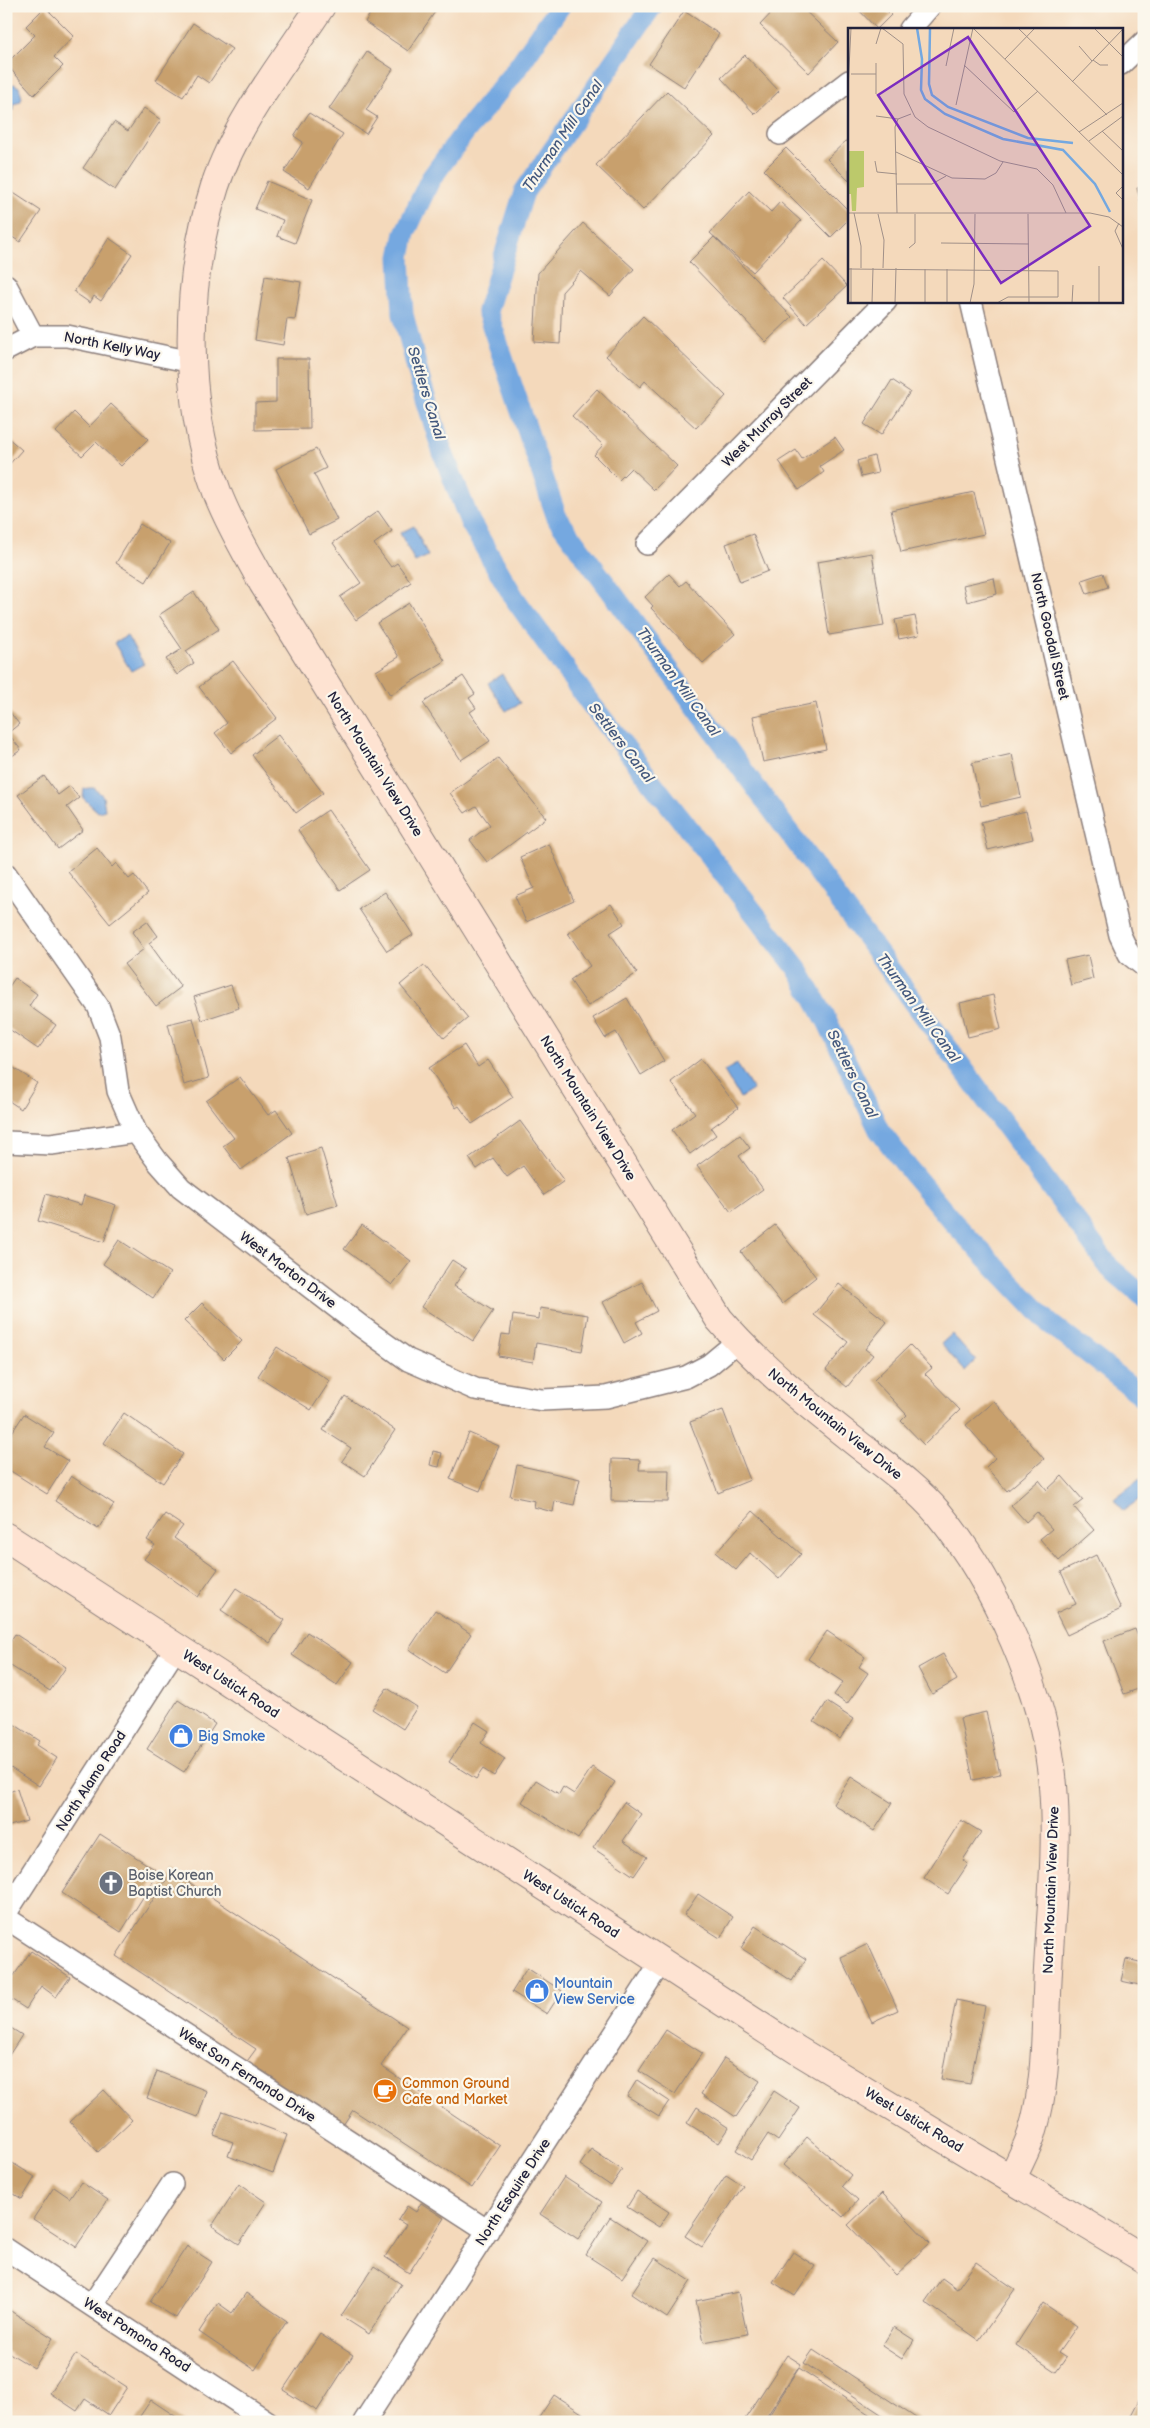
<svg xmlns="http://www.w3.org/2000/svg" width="1150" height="2428" font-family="'Balsamiq Sans',sans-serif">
<rect width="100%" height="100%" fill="#fbf7ec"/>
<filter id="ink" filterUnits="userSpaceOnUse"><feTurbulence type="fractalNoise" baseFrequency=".02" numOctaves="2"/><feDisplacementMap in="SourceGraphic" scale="10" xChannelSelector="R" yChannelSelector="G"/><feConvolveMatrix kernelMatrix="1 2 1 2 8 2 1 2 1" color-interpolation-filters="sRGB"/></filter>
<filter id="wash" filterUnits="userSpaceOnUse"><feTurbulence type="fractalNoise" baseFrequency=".0096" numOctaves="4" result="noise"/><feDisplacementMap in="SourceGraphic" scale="20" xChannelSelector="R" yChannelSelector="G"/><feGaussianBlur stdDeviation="1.12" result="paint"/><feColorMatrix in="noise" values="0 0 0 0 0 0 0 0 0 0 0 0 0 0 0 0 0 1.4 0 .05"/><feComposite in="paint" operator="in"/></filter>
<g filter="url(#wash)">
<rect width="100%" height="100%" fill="#f4d9bb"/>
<!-- water -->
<path fill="#74a8e0" stroke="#4b658e" d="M14,84l5,3 3,11 -2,4 -6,2v6l-8,2v-26z
M414,526l14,30 -13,6 -15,-29z
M127,636l17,28 -13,7 -17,-28z
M502,674l18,29 -14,8 -18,-28z
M89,788h5l9,8 2,14 -7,2 -15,-14 1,-9z
M737,1064l16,26 -13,8 -16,-27z
M952,1334l24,26 -11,11 -24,-27z
M1140,1479l4,5v12l-21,15 -9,-12z"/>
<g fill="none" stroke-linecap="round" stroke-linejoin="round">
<!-- canal -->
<path stroke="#74a8e0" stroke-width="21" d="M560,6l-45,65 -51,62 -34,47 -25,53 -5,24 3,57 17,66 23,73 27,69 45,77 72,100 210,269 30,53 52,109 32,42 42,50 96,101 95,74
M652,6l-128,186 -37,119 70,207 553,750 34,29"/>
</g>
<g id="blocks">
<!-- building -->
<path fill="#c8a06d" d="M375,6h11l6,5 3,-5h44l-31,45 -43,-29z
M778,6h22l38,36 -29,31 -49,-48z
M855,6h27l9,9 -14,14z
M45,7l29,29 -20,21 9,9 -29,29 -28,-31 29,-29 -9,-9z
M684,11l35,23 -35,53 -35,-23z
M193,23l39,26 -23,34 -12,-8 -14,22 -27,-17z
M367,52l26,17 -27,41 11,7 -11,17 -37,-25z
M745,55l34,36 -24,23 -34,-36z
M667,91l47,45 -71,74 -47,-45z
M144,108l17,12 -46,70 -32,-22 31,-46 14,9z
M309,113l34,21 -34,54 -25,-16 19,-30 -9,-6z
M849,138v43l-22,-22z
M786,148l63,63v8l-18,18 -67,-67z
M267,181l45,19 -17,43 -18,-7 6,-16 -28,-11z
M1144,187v25h-1l-6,-24z
M6,188l35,23 -21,31 -14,-9z
M749,191l22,21 9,-10 21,19 -48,51 -43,-39z
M583,223l51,46 -24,27 -29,-25 -19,21 -2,52 -26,-2 4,-69z
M714,237l78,80 -26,25 -77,-80z
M109,238l23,16 -31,47 -7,-5 -4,7 -16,-11z
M823,261l24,25 -41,38 -23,-26z
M265,276l36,6 -6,38 -8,-1 -4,26 -28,-5z
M643,316l83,80 -30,32 -51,-47 -5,6 -34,-31z
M276,359h33l1,70 -55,1v-27l21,-1z
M892,380l18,12 -29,43 -17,-11z
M597,389l80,77 -23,24 -23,-22 -12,12 -25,-25 9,-10 -31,-29z
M111,404l37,35 -27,27 -25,-24 -14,14 -26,-24 18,-20 15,15z
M6,436l16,14 -16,18z
M835,437l9,13 -24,16 4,6 -25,18 -20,-29 17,-11 6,9z
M316,449l10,19 -12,6 23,46 -28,14 -33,-65z
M874,456l4,17 -17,4 -4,-16z
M974,492l10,42 -83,18 -10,-42z
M378,511l14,20 -18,13 17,23 6,-4 14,19 -55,38 -16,-23 21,-14 -28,-40z
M140,524l30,19 -24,39 -30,-19z
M753,534l15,37 -28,11 -14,-38z
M872,553l12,73 -55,9 -12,-73z
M1103,573l5,14 -21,7 -5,-14z
M669,574l11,12 6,-5 49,53 -32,29 -52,-55 2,-2 -8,-9z
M994,578l3,16 -30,8 -4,-17z
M194,592l25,37 -33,22 8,12 -17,12 -11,-16 16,-10 -23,-34z
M409,603l36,58 -55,34 -14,-24 23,-14 -22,-34z
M915,616l4,19 -20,4 -4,-19z
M233,661l44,57 -46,35 -16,-20 12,-10 -28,-36z
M463,676l12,18 -6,4 7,10 -6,4 20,29 -29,19 -38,-57z
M816,703l10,46 -63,13 -10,-46z
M6,707l13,17 -11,9 13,17 -15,10z
M278,735l45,58 -27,20 -44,-58z
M1012,754l9,43 -40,9 -9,-43z
M498,758l48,60 -59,44 -17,-22 20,-15 -14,-19 -11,7 -15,-20z
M44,776l14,19 12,-9 9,12 -12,9 16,23 -25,19 -40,-54z
M328,810l42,60 -30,20 -42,-60z
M1026,811l7,28 -45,11 -7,-28z
M549,844l25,57 -48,21 -11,-26 19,-8 -14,-31z
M97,848l15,19 4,-4 13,16 5,-4 14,18 -38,31 -42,-52z
M385,892l28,43 -26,16 -28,-42z
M611,904l13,20 -14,9 27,40 -49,33 -18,-26 20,-14 -22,-33z
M147,921l11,15 -9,7 32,44 -25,19 -32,-42 20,-15 -12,-17z
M1088,955l5,24 -22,6 -6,-25z
M424,965l44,53 -24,20 -44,-53z
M15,978l22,16 -8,12 27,19 -18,24 -32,-22v-36z
M231,985l8,23 -37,12 -8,-23z
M993,995l8,34 -33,8 -8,-34z
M627,998l37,63 -23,14 -25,-43 -11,6 -12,-20z
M193,1018l16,60 -25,7 -16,-61z
M464,1045l14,22 10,-7 25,37 -41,27 -13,-18 -3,2 -27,-40z
M701,1059l37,49 -27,20 5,7 -26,19 -18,-24 23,-17 -24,-31z
M6,1063l31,20 -16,26 -15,-10z
M240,1077l28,38 8,-5 16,23 -51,37 -18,-24 11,-8 -28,-37z
M520,1121l44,60 -20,14 -21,-29 -16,11 -14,-19 -16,11 -8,-11z
M740,1135l10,13 -11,8 24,33 -32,23 -34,-46z
M321,1148l17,57 -32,9 -17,-56z
M46,1194l35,11 3,-10 32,10 -12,37 -66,-21z
M362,1225l49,36 -19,24 -48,-36z
M775,1225l41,52 -34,27 -41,-52z
M119,1240l51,33 -17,25 -50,-34z
M452,1260l14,9 -12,17 39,25 -20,30 -52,-34z
M642,1282l15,29 -21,11 6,11 -18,10 -21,-41z
M839,1284l48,38 -22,27 8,6 -26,32 -21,-17 22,-28 -34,-27z
M202,1303l40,38 -18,18 -40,-38z
M540,1308l48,7 -6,36 -46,-8 -3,19 -35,-6 4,-22 8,1 3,-20 26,4z
M910,1345l22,23 -7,6 35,36 -36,35 -23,-24 6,-6 -33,-35z
M277,1347l53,34 -19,29 -53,-34z
M345,1396l50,34 -30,46 -23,-15 9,-13 -28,-18z
M994,1401l50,58 -37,32 -21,-24 9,-9 -29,-33z
M723,1410l27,70 -32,13 -28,-71z
M124,1413l59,41 -20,29 -59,-40z
M24,1414l30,19 -9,14 23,14 -21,33 -41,-26v-26z
M469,1433l30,13 -19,45 -30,-12z
M433,1451l9,2 -3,14 -9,-2z
M612,1459l28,1 -1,10h30l-1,32 -57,-1z
M517,1465l63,14 -6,26 -19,-4 -2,11 -19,-5 1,-6 -25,-5z
M71,1476l43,28 -16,25 -43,-28z
M1062,1476l21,24 -9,7 20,23 -35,31 -19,-22 12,-10 -15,-17 -11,10 -15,-17 28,-25 8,10z
M753,1511l48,43 -22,25 -29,-26 -14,17 -20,-17z
M165,1514l18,12 -9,12 44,31 -20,28 -54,-38 11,-14 -8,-5z
M1096,1555l25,54 -54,26 -11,-22 20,-9 -15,-32z
M236,1588l49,32 -15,23 -49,-33z
M435,1610l36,24 -26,39 -36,-24z
M1135,1629l6,15 3,-1v44l-20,7 -20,-53z
M827,1631l38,26 -6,10 9,6 -21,31 -13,-9 9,-13 -35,-23z
M307,1632l46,30 -16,23 -45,-30z
M15,1634l51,33 -16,24 -44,-28v-15z
M943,1654l14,26 -25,14 -14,-26z
M387,1688l30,19 -14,22 -31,-20z
M178,1700l37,24 -31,48 -37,-23z
M827,1702l26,17 -13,20 -26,-17z
M986,1712l14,62 -27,6 -13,-62z
M6,1719l34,22 -3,4 20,13 -18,28 -33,-21z
M475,1722l14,9 -8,12 24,16 -11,17 -11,-7 -7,10 -27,-17z
M592,1767l23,15 -37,57 -56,-37 14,-22 23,14 4,-7 11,7z
M851,1777l41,26 -18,28 -41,-27z
M17,1789l10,32 -21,6v-34z
M624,1802l17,12 -18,27 24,16 -13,19 -41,-28z
M961,1820l20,12 -18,28 5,4 -20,30 -24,-16z
M100,1834l59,38 -38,60 -59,-39z
M172,1871l235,156 -26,39 119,80 -28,42 -119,-78 -12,18 -96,-64 11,-15 -140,-93z
M698,1894l35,23 -13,21 -36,-23z
M755,1926l51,33 -14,22 -51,-33z
M868,1944l30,66 -26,12 -31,-65z
M31,1951l39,26 -14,20 -15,-11 -15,23 -20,-13v-9z
M1126,1959l18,4v23l-23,-5z
M527,1968l35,23 -15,23 -35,-22z
M956,2000l29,6 -15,78 -29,-5z
M6,2025l16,10 -16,25z
M666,2030l36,23 -27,41 -36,-23z
M724,2058l36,23 -24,36 -35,-23z
M157,2071l50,20 -9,26 -51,-19z
M637,2080l32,21 -10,15 -32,-20z
M104,2090l28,30 -34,32 -28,-30z
M774,2091l26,17 -22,33 -10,-7 -17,26 -15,-10z
M697,2107l32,21 -10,15 -32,-20z
M223,2111l64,24 -14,38 -45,-17 5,-14 -19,-7z
M807,2137l44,38 -9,11 16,14 -15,17 -60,-52z
M591,2149l31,21 -11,16 -31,-21z
M6,2159l29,18 -13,22 -16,-10z
M726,2175l17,11 -41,61 -17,-11z
M564,2177l38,25 -24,37 -38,-25z
M81,2182l27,18 -32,47 -43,-28 21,-32 16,11z
M239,2184l27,18 -27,42 -27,-18z
M637,2191l32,21 -10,15 -32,-20z
M882,2193l48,50 -34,32 -48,-50z
M421,2203l23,15 -35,55 -24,-16 21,-32 -8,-5 9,-14 9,6z
M610,2217l37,24 -25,37 -36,-23z
M187,2246l25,16 -36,56 -26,-16z
M793,2252l22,14 -20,30 -22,-14z
M655,2258l36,23 -24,37 -36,-24z
M976,2262l39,27 -36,51 -54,-38 17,-24 15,11z
M374,2266l27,18 -32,50 -28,-18z
M738,2292l9,42 -43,8 -8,-41z
M246,2293l41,28 -32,49 -56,-38 19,-29 14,10z
M1043,2303l34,23 -19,27 8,5 -10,14 -40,-27z
M6,2308l47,30 -19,30 -28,-17z
M894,2327l20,13 -12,19 -20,-13z
M320,2334l33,21 -36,56 -34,-21z
M813,2350l109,72h-29l-89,-59z
M76,2354l51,33 -18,28 -24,-16 -8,12 -27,-18z
M787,2355l14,9 -38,58h-20z
M799,2368l82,54h-116z
M554,2395l31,20 -4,7h-45z
M1140,2398l4,2v22l-14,-5z
M151,2400l33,22h-48z"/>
</g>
</g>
<g filter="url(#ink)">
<use href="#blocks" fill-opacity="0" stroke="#8b7e7b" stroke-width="1"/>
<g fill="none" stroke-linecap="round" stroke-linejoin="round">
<defs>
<path id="street" d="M910,29l20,-23
M1121,64l23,-22
M780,134l69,-53
M6,285l27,51
M971,301l149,634 9,19 15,12
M6,350l27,-14h34l125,26
M647,544l239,-243
M6,874l92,132 12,31 8,54 18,41 22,30 23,26 181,139 46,33 67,29 67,11 64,-3 80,-20 23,-12 29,-24
M6,1142l45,2 85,-12
M6,1913l170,-265
M6,1918l482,313
M6,2249l262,173
M92,2305l80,-121
M364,2422l297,-460"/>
<path id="secondary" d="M321,6c-37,56 -85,116 -106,180 -30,94 -33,212 2,306 12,32 30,61 46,91l456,736c41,48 91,87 140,126 27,21 57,42 79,68 58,70 108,182 115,273 5,61 -2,123 -5,184 -3,53 0,112 -16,163 -5,16 -14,31 -20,46
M6,1537l791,513 347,209"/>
</defs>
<!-- street casing -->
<use href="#street" stroke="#8b7e7b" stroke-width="24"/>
<!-- secondary casing -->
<use href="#secondary" stroke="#8b7e7b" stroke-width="30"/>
<!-- street -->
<use href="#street" stroke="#fff" stroke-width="21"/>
<!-- secondary -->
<use href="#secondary" stroke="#fee3d2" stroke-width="28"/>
</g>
</g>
<!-- icons -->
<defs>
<symbol id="shop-disc" viewBox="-11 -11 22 22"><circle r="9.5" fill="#3f7fe0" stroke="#fbf7ec"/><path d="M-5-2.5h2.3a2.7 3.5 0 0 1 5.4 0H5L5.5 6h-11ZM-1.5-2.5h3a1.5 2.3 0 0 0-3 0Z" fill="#fff"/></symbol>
<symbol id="church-disc" viewBox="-11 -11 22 22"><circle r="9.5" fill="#6b7280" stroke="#fbf7ec"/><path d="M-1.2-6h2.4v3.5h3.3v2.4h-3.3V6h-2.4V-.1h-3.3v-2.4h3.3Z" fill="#fff"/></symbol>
<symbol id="cafe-disc" viewBox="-11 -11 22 22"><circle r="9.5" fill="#e8710a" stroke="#fbf7ec"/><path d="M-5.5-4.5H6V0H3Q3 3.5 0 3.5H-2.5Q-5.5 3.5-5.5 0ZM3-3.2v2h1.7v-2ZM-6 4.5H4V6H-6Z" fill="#fff"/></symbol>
</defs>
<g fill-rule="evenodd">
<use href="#shop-disc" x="167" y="1722" width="28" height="28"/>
<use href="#church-disc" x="97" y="1869" width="28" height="28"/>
<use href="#shop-disc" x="523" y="1977" width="28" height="28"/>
<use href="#cafe-disc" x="371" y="2077" width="28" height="28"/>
</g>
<g text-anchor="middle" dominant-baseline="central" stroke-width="4.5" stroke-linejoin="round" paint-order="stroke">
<!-- street labels -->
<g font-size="14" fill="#22223b" stroke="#fbf7ec">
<text transform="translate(112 346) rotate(11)">North Kelly Way</text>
<text transform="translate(767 422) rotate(-45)">West Murray Street</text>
<text transform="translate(1050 636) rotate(77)">North Goodall Street</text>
<text transform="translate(375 764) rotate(58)">North Mountain View Drive</text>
<text transform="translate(588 1108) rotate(58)">North Mountain View Drive</text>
<text transform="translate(288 1270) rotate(37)">West Morton Drive</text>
<text transform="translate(835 1424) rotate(39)">North Mountain View Drive</text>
<text transform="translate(231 1684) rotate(33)">West Ustick Road</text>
<text transform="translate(91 1781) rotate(-57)">North Alamo Road</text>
<text transform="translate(1051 1890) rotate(-88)">North Mountain View Drive</text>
<text transform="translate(571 1904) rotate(33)">West Ustick Road</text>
<text transform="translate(247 2075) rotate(33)">West San Fernando Drive</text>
<text transform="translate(914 2120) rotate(31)">West Ustick Road</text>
<text transform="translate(513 2192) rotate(-57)">North Esquire Drive</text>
<text transform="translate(137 2335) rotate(33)">West Pomona Road</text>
</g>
<!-- shop labels -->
<g font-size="14" fill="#366cbe" stroke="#fbf7ec" text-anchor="start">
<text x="198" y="1736">Big Smoke</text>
<text x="554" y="1983">Mountain<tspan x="554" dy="16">View Service</tspan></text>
</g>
<!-- worship labels -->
<g font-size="14" fill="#5b616d" stroke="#fbf7ec" text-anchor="start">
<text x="128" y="1875">Boise Korean<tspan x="128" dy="16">Baptist Church</tspan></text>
</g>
<!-- food labels -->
<g font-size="14" fill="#c56008" stroke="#fbf7ec" text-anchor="start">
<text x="402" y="2083">Common Ground<tspan x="402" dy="16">Cafe and Market</tspan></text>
</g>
<!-- water labels -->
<g font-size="15" font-style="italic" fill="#43587d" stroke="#fbf7ec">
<text transform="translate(563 136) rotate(-56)">Thurman Mill Canal</text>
<text transform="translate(426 393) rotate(73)">Settlers Canal</text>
<text transform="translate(678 682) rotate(54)">Thurman Mill Canal</text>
<text transform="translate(621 743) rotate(52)">Settlers Canal</text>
<text transform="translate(918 1008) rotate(54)">Thurman Mill Canal</text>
<text transform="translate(852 1074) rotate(64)">Settlers Canal</text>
</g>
</g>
<!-- overview -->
<g transform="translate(848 28)">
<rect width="275" height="275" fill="#f4d9bb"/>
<path d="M0,123h16v36l-7,1 -1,23h-4l-1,-17h-3z" fill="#bcc96b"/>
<path fill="none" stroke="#74a8e0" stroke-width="2.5" d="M69,0l5,31 -1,31 4,9 20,15 58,25 60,11 32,34 15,28M82,0l-1,56 3,11 16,12 80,31 45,5"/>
<path fill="none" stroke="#a09088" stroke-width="1" d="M34,0l21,16 1,50 11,23 13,10 72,34 37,8 16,16 13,28M125,0l150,147M170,0l89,87M246,0l29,29M28,16l5,-16M231,18l13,15M157,31l30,-31M245,32l7,5h8M28,35v31M116,37l50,47 24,-21M98,38l8,-38M3,46h25M224,54l51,-53M0,61l3,-61M108,77l17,-77M28,88l22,3M254,103l21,20M231,104l44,-29M241,113l34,-25M48,124l56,26 33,1 11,-6 7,-11M27,133l2,11 20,2M49,156h35l14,-8M275,158l-7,7 7,7M0,185h242l19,4 14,10M6,185l7,33v22M49,185l-2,-86 3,-8 13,-5M30,186l6,26 -1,28M180,186l1,89M271,195l-4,8 8,18M93,215l88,1M61,220l6,-5v-29M3,240v35M0,241l210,2v26h-50l-11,6M99,241v34M24,275l1,-35M47,275l1,-35M77,275v-34M122,275l4,-19 1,-70M224,275l1,-18M251,275v-37"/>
<path fill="#7b2cbf" fill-opacity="0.15" stroke="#7b2cbf" stroke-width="2.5" d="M120,9l122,189 -89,57 -123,-188z"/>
<rect width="275" height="275" fill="none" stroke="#22223b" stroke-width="2.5"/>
</g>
<!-- margin -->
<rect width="1150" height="2428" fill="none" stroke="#fbf7ec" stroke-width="25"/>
</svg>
